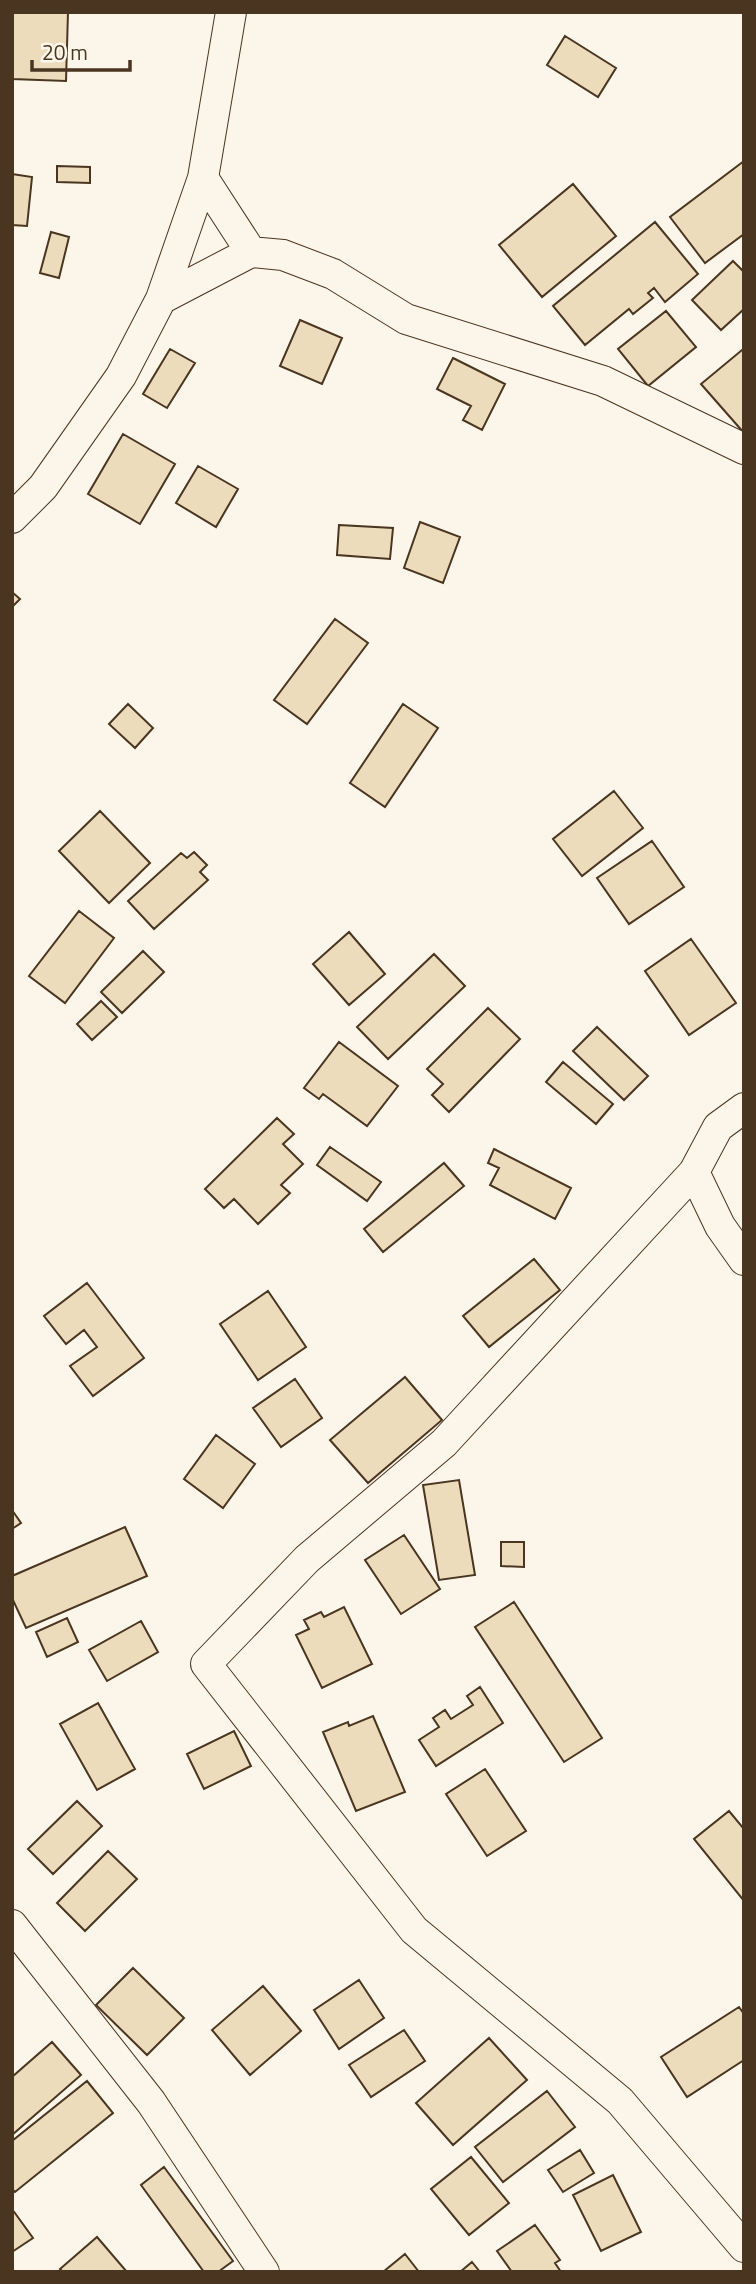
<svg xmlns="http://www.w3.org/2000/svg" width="756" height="2284" font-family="'Titillium Web',sans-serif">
<rect width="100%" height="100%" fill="#fbf6e9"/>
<!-- building -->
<path fill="#ecdcbc" stroke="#4a3520" stroke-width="2" d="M12,12h56l-2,69 -54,-2z
M565,36l51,32 -18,29 -51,-32z
M744,161v73l-39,29 -35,-46z
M57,166l33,1v16l-33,-1z
M12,174l20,3 -5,49 -15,-1z
M573,184l43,52 -74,61 -43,-52z
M655,222l43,52 -33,28 -11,-14 -6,5 5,5 -20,16 -4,-5 -44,36 -32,-39z
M51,232l18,5 -10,41 -19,-5z
M733,261l11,11v37l-23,21 -29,-30z
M666,311l30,36 -48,39 -30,-37z
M300,320l42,18 -20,46 -42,-18z
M170,349l25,14 -28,45 -24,-14z
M742,350l2,2v81l-43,-49z
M453,358l52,26 -23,46 -19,-10 8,-14 -34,-17z
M123,434l52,30 -35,60 -52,-30z
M198,466l40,23 -22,38 -40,-24z
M420,522l40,15 -17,46 -39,-15z
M339,525l54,3 -3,31 -53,-4z
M12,592l8,7 -8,8z
M335,619l33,24 -61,81 -33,-24z
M128,704l25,24 -18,20 -26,-24z
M403,704l35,24 -53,79 -35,-24z
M614,791l29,37 -61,48 -29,-37z
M100,811l50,52 -41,40 -50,-52z
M652,841l32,46 -55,37 -32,-46z
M194,852l13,13 -7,7 8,8 -54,49 -26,-28 53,-48 6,5z
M79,911l35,27 -49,65 -36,-27z
M349,932l36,42 -36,31 -36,-41z
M691,939l45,64 -47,32 -44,-64z
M143,951l21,21 -42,41 -21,-21z
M434,954l31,32 -77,73 -31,-32z
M101,1001l16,16 -25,23 -15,-16z
M488,1008l32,31 -71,73 -17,-17 11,-11 -16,-15z
M597,1027l51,49 -24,24 -51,-49z
M339,1042l59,44 -31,40 -44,-32 -4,5 -15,-11z
M563,1062l50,42 -17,20 -50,-42z
M277,1118l17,16 -11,10 20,20 -22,21 9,8 -32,31 -24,-25 -10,9 -19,-19z
M330,1147l51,35 -14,19 -50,-36z
M494,1149l77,39 -16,31 -65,-34 9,-17 -11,-5z
M444,1163l20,23 -81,66 -19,-23z
M534,1259l26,31 -71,57 -26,-31z
M87,1283l57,75 -51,38 -23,-30 27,-19 -13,-17 -18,14 -22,-28z
M268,1291l38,56 -48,33 -38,-56z
M405,1377l37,43 -74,63 -38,-43z
M295,1379l27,39 -41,29 -28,-39z
M216,1435l39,29 -32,44 -39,-29z
M459,1480l16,95 -36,5 -16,-95z
M12,1510l9,13 -9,6z
M125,1527l22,49 -121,52 -14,-30v-22z
M404,1535l36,54 -39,25 -36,-54z
M501,1542h23v25l-23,-1z
M514,1602l88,136 -38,24 -89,-135z
M344,1607l28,57 -50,24 -26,-53 13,-6 -5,-9 17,-8 3,5z
M67,1618l11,24 -31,15 -11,-25z
M141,1621l17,31 -51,29 -18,-31z
M480,1687l23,36 -67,43 -17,-26 20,-13 -6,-9 12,-8 6,9 22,-14 -6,-9z
M98,1703l37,66 -38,21 -37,-66z
M373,1716l32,76 -49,19 -33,-79 25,-10 1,4z
M234,1731l17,35 -47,23 -17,-35z
M485,1769l41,62 -39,25 -41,-62z
M77,1801l25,25 -49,48 -25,-25z
M729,1811l15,18v72l-50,-62z
M108,1851l29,28 -52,52 -28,-28z
M133,1968l51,50 -37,37 -51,-50z
M359,1980l25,38 -45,31 -25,-39z
M263,1986l38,45 -51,44 -38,-45z
M739,2007l5,7v46l-57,37 -26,-40z
M404,2030l21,31 -54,36 -22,-32z
M489,2038l38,42 -74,65 -37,-42z
M52,2042l29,33 -69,60v-58z
M87,2081l26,32 -98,79 -3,-3v-48z
M547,2091l28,36 -72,55 -28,-35z
M580,2150l14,23 -31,19 -15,-22z
M471,2157l38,46 -40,32 -38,-46z
M164,2167l69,94 -15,11h-14l-63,-87z
M613,2175l28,57 -40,19 -28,-56z
M12,2209l21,29 -21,14z
M535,2225l25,35 -5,3 6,9h-49l-15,-21z
M97,2237l30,35h-64l-3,-3z
M405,2254l14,18h-36z
M472,2262l8,10h-20z"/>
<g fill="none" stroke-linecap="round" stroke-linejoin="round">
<defs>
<path id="minor" d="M203,178l48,74
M161,299l90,-47 32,3 50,19 73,45 197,62 141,68
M12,518l31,-31 78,-111 40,-77 42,-121 28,-166
M744,1108l-26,19 -24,45 -250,271 -137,116 -101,105 208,266 206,171 124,146
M694,1172l26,54 24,34
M12,1925l139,177 113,170"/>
</defs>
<!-- minor casing -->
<use href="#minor" stroke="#4a3520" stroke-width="32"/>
<!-- minor -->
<use href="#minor" stroke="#fbf6e9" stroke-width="30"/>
</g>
<!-- border -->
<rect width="756" height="2284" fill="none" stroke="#4a3520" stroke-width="28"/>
<!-- scale -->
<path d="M32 60v10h98v-10" fill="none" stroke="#4a3520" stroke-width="3.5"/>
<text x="42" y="60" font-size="21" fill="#4a3520" stroke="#fbf6e9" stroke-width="5" paint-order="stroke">20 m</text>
</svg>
